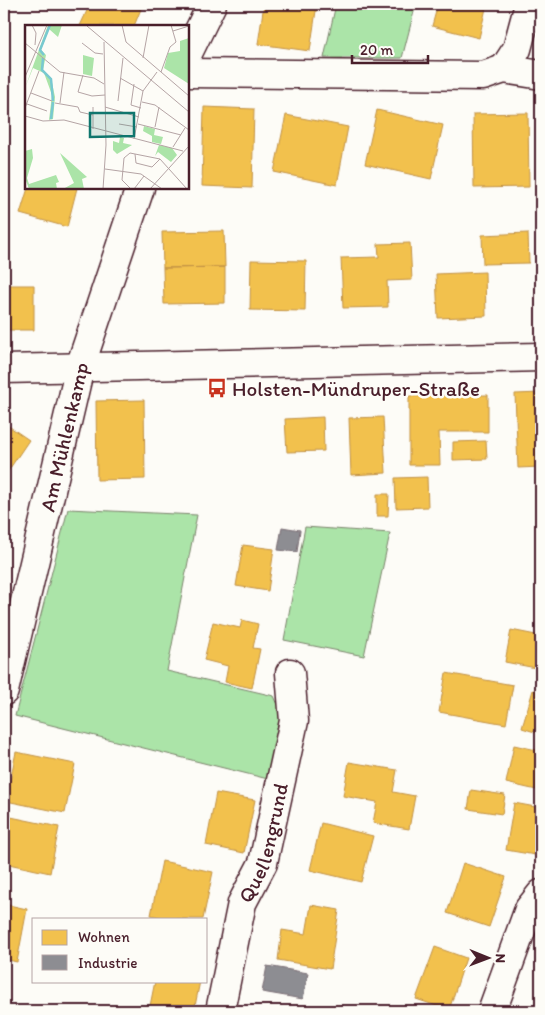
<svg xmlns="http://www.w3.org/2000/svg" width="545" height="1015" font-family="Itim,sans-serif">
<rect width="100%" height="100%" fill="#fdfcf7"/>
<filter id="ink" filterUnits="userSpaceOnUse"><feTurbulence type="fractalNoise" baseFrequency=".02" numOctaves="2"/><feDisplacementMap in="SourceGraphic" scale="10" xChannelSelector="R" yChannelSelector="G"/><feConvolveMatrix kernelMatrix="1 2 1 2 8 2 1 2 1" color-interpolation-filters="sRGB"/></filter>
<g filter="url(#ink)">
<!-- green -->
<path fill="#abe4a8" stroke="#7a826a" d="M336,4h80l-14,54h-78z
M68,509l129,6 -30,156 107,25 10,22 -12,62 -257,-64z
M305,527l85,6 -26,123 -80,-16z"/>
<!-- homes -->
<path fill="#f2c14e" stroke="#c09044" d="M90,4h53l-9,22h-54z
M264,4h53l-7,47 -52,-7z
M438,4h49l-8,34 -47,-12z
M204,107l50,2 -2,79 -50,-2z
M377,110l66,15 -12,54 -66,-15z
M528,113l1,74 -55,1 -1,-74z
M286,115l62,12 -11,58 -63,-13z
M28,188h49l-10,39 -47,-13z
M224,231l1,36 -62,1 -1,-36z
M528,233l1,30 -46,1 -1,-29z
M410,243l2,37 -25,1 1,26 -45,1 -2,-50 38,-1 -1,-13z
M251,260l55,1 -1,50 -55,-1z
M225,267v36l-61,1 -1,-36z
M485,272l1,44 -48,2 -2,-44z
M4,285h30v45h-30z
M541,393v74l-23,1 -3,-74z
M488,395v37h-49l1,33h-31v-69z
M144,400l1,79 -48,1 -1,-79z
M323,417l1,34 -37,1 -2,-33z
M383,417l3,56 -35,2 -2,-57z
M4,423l25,17 -25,37z
M486,441l1,18 -34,1v-18z
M427,477l1,30 -32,1 -1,-30z
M377,494h12l-1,22h-11z
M243,545l31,4 -6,42 -32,-5z
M242,620l16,4 -5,24 7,1 -8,39 -27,-6 3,-16 -24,-6 9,-38 27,6z
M511,630l30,6v33l-36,-7z
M446,673l67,12 -7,39 -67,-12z
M533,690l8,2v42l-19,-6z
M514,745l27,6v40l-35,-8z
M16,752l59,12 -10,49 -59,-12z
M349,762l48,8 -4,22 22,4 -6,33 -36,-6 4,-21 -34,-6z
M471,790l34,5 -3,19 -34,-5z
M216,793l39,7 -11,53 -38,-8z
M514,803l27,5v48l-35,-6z
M6,816l53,11 -9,46 -46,-10v-35z
M321,823l52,13 -12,46 -51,-12z
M162,861l51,11 -10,47h-35l-17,-4z
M463,863l43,14 -17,50 -42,-14z
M4,904l23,5 -10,53 -13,-3z
M311,905l28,5 -9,59 -52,-9 4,-30 24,4z
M435,947l31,11 -17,52 -33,-11z
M155,981h45l-6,30h-16l-28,-5z"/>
<!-- industry -->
<path fill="#8d8d92" stroke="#796c73" d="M282,527l18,3 -3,22 -19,-2z
M267,966l41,7 -5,26 -41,-7z"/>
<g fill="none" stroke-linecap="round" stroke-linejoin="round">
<defs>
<g id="street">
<path d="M188,53l24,-49"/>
<path d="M504,69l13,-20 12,-45"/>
<path d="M188,73l295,3 21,-7 37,6"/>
<path id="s1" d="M4,691l76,-324 60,-179"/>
<path id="s2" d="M220,1011l22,-108 21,-40 31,-142 -4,-48"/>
<path d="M492,1011l37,-102 12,-15"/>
</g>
<path id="secondary" d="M4,369l537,-12"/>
</defs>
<!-- street casing -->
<use href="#street" stroke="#4a1f2b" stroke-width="31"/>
<!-- secondary casing -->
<use href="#secondary" stroke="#4a1f2b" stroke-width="31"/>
<!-- street -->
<use href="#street" stroke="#fdfcf7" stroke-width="28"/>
<!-- secondary -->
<use href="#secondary" stroke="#fdfcf7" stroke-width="28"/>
</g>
</g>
<!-- icons -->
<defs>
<symbol id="bus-bare" viewBox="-9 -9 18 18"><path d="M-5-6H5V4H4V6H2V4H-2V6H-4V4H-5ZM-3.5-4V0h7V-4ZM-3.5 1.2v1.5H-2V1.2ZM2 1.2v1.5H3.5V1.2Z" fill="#c8321e" stroke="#fdfcf7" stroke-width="2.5" paint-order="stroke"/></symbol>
</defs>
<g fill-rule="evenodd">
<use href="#bus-bare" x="203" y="374" width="28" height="28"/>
</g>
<g text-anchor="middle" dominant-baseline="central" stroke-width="5" stroke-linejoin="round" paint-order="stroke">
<!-- poi labels -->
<g font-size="21" fill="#4a1f2b" stroke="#fdfcf7" text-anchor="start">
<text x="232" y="388">Holsten-Mündruper-Straße</text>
</g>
<!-- street labels -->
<g font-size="21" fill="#4a1f2b" stroke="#fdfcf7">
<text stroke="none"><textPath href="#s1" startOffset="261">Am Mühlenkamp</textPath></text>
<text stroke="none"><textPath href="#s2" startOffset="175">Quellengrund</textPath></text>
</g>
</g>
<!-- overview -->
<g transform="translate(25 25)">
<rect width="164" height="164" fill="#fdfcf7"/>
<path d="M23,0h14l-4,12 -9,-8 -8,21 5,5 -3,15 8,8 4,19 -2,22 -4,1 3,-25 -8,-22 -11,-5 -8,20zM164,13v46l-25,-16 4,-15 12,-2v-10zM58,30l11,3 -2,18 -9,-2zM119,101l11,3 -1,6 9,2 -2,7 -9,-2v-6l-9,-5zM95,112l4,1 -1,5 9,2 -15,9 -4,-4v-9l6,2zM134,120l13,3 5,7 -6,7 -13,-10 -3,4zM7,124l1,9 -6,20 2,6 27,-9 3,7 -3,1 1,6h-28l-4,-11v-27zM35,128l27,24 -5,2 2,10h-21l11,-6z" fill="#abe4a8"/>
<path fill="none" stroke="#78c9d1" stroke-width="2.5" d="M19,30l-4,-5 10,-25M18,33l-1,12 9,9 2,22M26,94l2,-17"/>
<path fill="none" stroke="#b5a4a5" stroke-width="1" d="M7,0l4,8 -1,12M97,0l4,17 63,54M62,1l102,86M148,6l16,-5M0,18l35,29 34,6 10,6M57,18l13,10 8,1M118,33l6,-33M136,47l9,-25 6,-5 -5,-17M58,50l-5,17 14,4 13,-1M0,52l22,-52M95,53l23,13M109,59l-3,21 10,3M6,68l21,8M93,76l5,-43M117,77l13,3 34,25M30,78l23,4 2,5 13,3M35,78l4,-31M2,79l20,7M68,82v22M80,82l34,10M0,83l14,-37M0,91l18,5 21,-1 119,31M94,99l18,3M113,99l43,11M130,102l4,-20M109,114l9,-48 14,-19M148,122l12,-19M110,129l1,9 16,4 8,-8M80,144l36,5 21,15M78,164l3,-44 -2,-103M106,164l-9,-9 2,-22 6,-5 30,6 27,30M109,164l10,-13M125,164l39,-43"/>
<path fill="#0f766e" fill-opacity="0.15" stroke="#0f766e" stroke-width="2.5" d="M65,88h44v23l-44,1z"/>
<rect width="164" height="164" fill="none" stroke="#4a1f2b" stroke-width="2.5"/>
</g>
<!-- margin -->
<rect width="545" height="1015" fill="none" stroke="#fdfcf7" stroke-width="20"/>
<rect x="10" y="10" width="525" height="995" fill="none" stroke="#4a1f2b" stroke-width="2" filter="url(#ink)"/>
<!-- legend -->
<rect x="32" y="918" width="175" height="65" fill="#fdfcf7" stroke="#b5a4a5"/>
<rect x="42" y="930" width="25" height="15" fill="#f2c14e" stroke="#b5a4a5"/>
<text x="78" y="942" font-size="15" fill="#4a1f2b">Wohnen</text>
<rect x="42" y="955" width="25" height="15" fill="#8d8d92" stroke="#b5a4a5"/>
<text x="78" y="968" font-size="15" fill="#4a1f2b">Industrie</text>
<!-- north arrow -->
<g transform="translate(488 958) rotate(91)" stroke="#fdfcf7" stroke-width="4" paint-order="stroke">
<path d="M0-4L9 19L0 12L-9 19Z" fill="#4a1f2b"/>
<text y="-8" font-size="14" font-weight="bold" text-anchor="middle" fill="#4a1f2b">N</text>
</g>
<!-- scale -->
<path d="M352 55v8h76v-8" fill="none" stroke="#4a1f2b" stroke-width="2.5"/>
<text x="360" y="55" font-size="15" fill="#4a1f2b" stroke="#fdfcf7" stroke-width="4" paint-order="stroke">20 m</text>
</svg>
